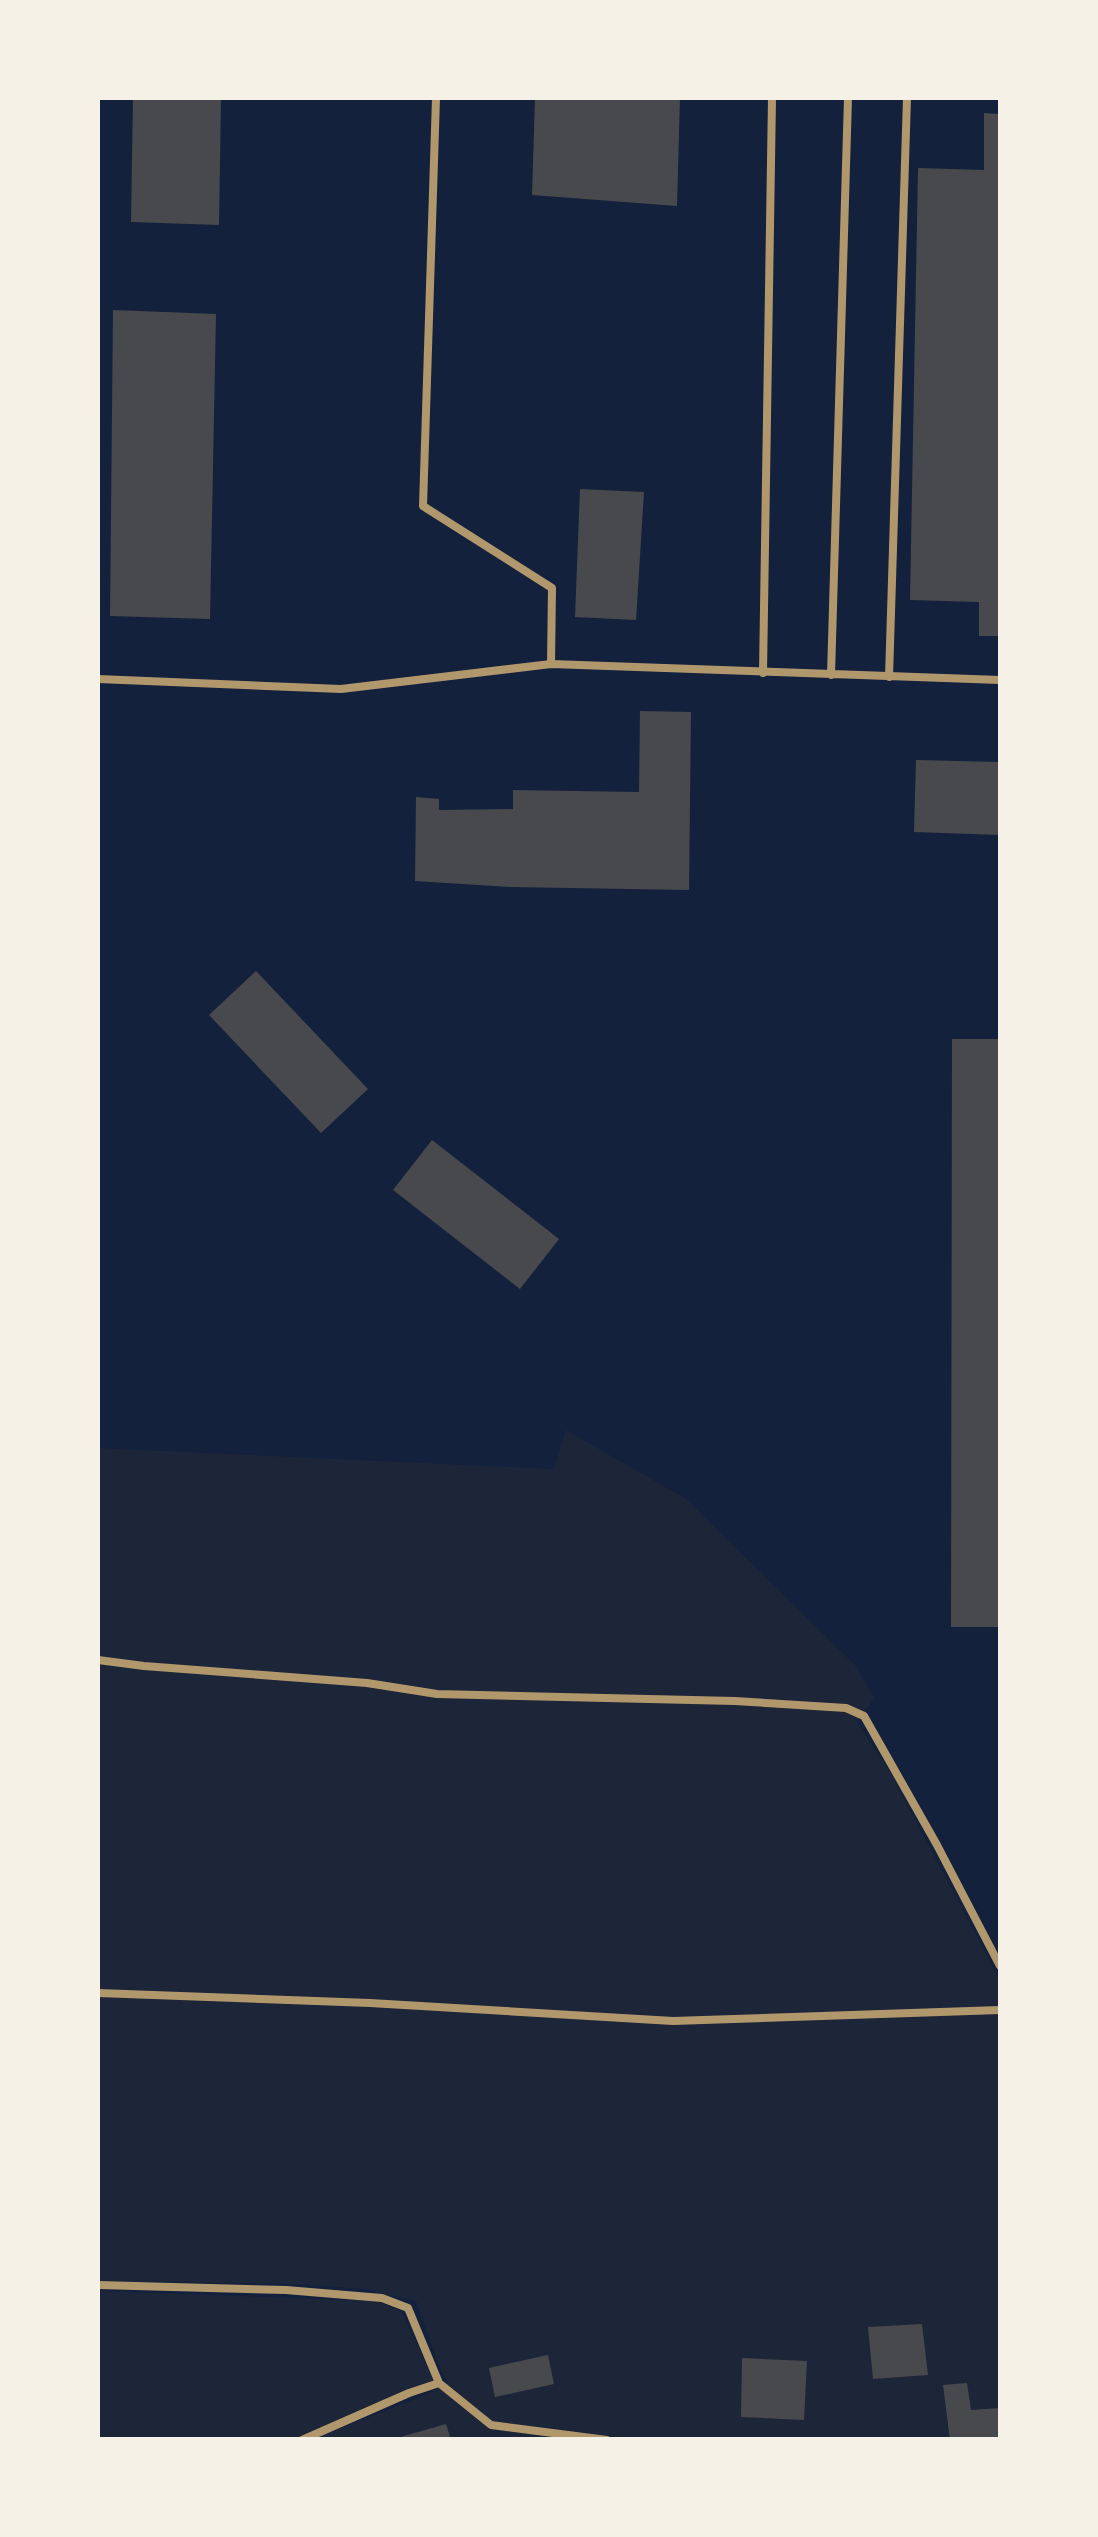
<svg xmlns="http://www.w3.org/2000/svg" width="1098" height="2537" font-family="'Fira Sans Condensed',sans-serif">
<rect width="100%" height="100%" fill="#14213d"/>
<!-- green -->
<path fill="#1d2539" d="M566,1430l120,69 169,166 19,33 -17,24 31,47 112,211v459h-688l106,-41 30,-15 -8,-15 -24,-67 -52,-12 -69,-5 -197,-3v-833l456,21z
M98,2291l279,10 25,11 32,70 -136,57 -200,1z"/>
<!-- building -->
<path fill="#48494c" d="M133,98h88l-2,127 -88,-3z
M535,98h145l-3,108 -145,-11z
M984,113l16,1v522h-21v-34l-69,-2 8,-432 66,2z
M113,310l103,4 -6,305 -100,-3z
M580,489l64,3 -8,128 -61,-3z
M640,711l51,1 -2,178 -178,-3 -96,-6 1,-84 23,2v11l74,-1v-19l126,2z
M916,760l84,2v73l-86,-3z
M256,971l112,118 -47,44 -112,-118z
M952,1039h48v588h-49z
M432,1140l127,99 -39,50 -127,-99z
M922,2324l6,51 -55,4 -5,-52z
M548,2355l6,29 -59,13 -6,-29z
M742,2358l65,3 -3,59 -63,-3z
M967,2383l4,27 29,-2v32h-50l-7,-55z
M446,2424l5,16h-54v-2z"/>
<g fill="none" stroke-linecap="round" stroke-linejoin="round">
<!-- service -->
<path stroke="#b1986c" stroke-width="8" d="M436,98l-13,408 129,82 -1,76
M763,673l9,-575
M831,675l17,-577
M889,677l18,-579
M98,679l243,10 210,-25 449,16
M98,1660l46,6 223,17 70,11 298,7 111,7 18,8 73,129 63,121
M98,1993l272,10 303,18 327,-11
M98,2285l188,5 96,8 26,10 31,75 52,42 116,15
M302,2440l107,-47 30,-10"/>
</g>
<!-- border -->
<rect width="1098" height="2537" fill="none" stroke="#f6f1e7" stroke-width="200"/>
</svg>
